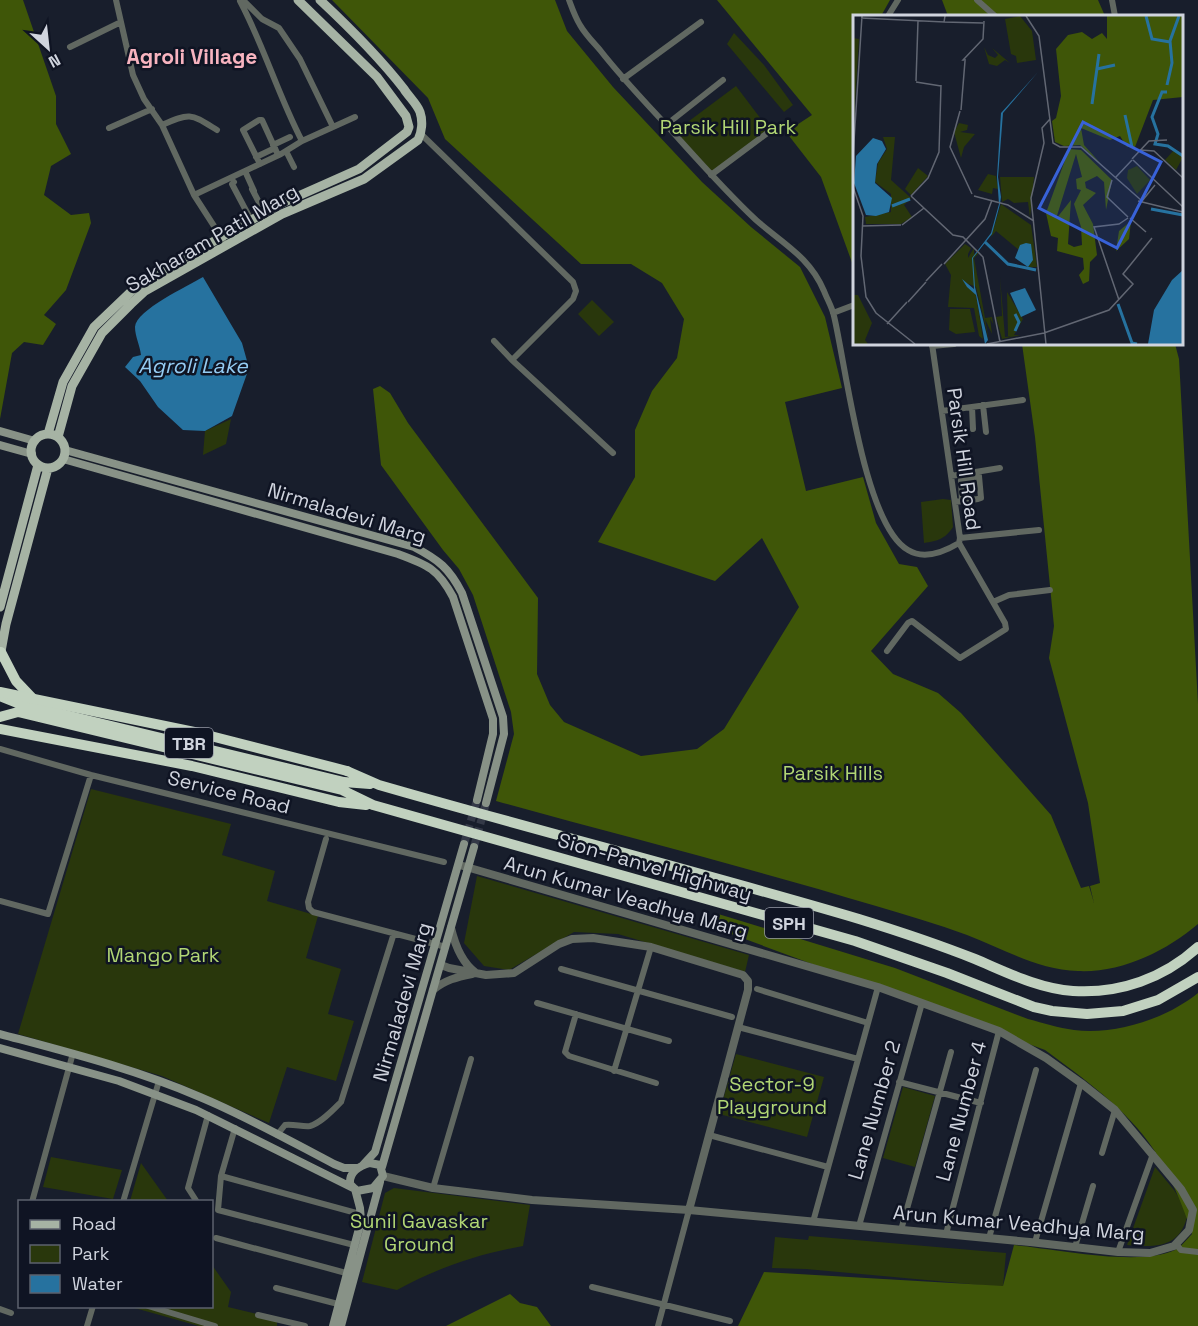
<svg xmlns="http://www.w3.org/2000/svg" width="1198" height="1326" font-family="'Space Grotesk',sans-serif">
<rect width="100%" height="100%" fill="#181e2c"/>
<!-- green -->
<path fill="#29370c" d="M734,33l30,32 29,40 -9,7 -57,-68z
M736,86l34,45 -59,44 -38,-42z
M592,300l22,22 -15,14 -21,-22z
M231,419l-5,25 -23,11 2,-24z
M943,499l8,1 2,27c-8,12 -15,14 -29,16l-3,-41z
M91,789l140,35 -9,31 53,16 -8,30 51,15 -12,42 35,11 -13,45 26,7 -18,60 -49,-14 -18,56 -107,-47 -144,-42z
M477,876l272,79 -4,17 -127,-38 -44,-2 -65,38 -25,-4 -20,-23z
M736,1054l88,23 -17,60 -88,-23z
M903,1087l32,9 -20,71 -32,-9z
M51,1157l71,13 -9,29 -70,-12z
M141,1163l27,38h-38z
M1155,1167l19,23 14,22c-6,35 -30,36 -61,33z
M394,1188l136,17 -7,41c-45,8 -86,22 -126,44l-35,-8 23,-89z
M809,1236l197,17 -3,34 -197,-18 -34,-1 3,-31 33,3z
M212,1265l19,27 -3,15 49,12v7h-78l-68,-19 81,-1z"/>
<!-- forest -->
<path fill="#3f5608" d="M0,0h23l33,96v28l15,30 -20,12 -7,29 27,20 18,-2 2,10 -25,67 -22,25 12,9 -13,21 -19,-3 -12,11 -12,66z
M332,0h223l12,31 46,56 89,95 49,45 49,40 25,50 17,71 -57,14 21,89 57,-14 13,46 23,41 18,3 11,19 -57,65 22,23 45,19 23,20 90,102 30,73 8,-2 5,17 -4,-17 10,-3 -12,-80 -39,-145 5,-32 -19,-189 -13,-93h153l4,15 19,345v220c-32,27 -76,49 -120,47 -40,-1 -74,-22 -111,-36 -30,-11 -61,-20 -91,-29 -126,-38 -254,-70 -380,-105l18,-67 -3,-22 -38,-117 -14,-26 -16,-19 -62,-85 -8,-76 7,-3 10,7 18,30 130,175 -1,76 13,31 14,17 77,34 56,-7 27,-20 75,-122 -37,-69 -47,43 -117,-39 37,-65v-47l17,-39 25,-33 7,-39 -22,-36 -31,-19h-50l-136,-125 -17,-41z
M717,0h173l-9,16h-27v252l-33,-91 -35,-45 26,-17z
M942,0h156l7,16h-157z
M715,913l180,55 133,51c16,4 30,9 46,11 42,5 92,-11 124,-37v333h-460l26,-54 239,14 11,-41c41,4 126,22 161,5 6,-3 12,-11 17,-16 -9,-29 -22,-59 -38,-84 -26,-40 -71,-72 -109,-100l-330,-122z
M510,1294l10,9 17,4 14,19h-105z"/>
<!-- water -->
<path fill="#26729f" d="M203,277l39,66 7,25 -17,48 -27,15 -22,-1 -25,-23 -18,-26 -15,-14 8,-10 8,-2c-1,-9 -6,-19 -6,-28 1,-17 53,-41 68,-50z"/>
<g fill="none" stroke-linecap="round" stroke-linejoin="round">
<!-- secondary-tunnel -->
<path stroke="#343947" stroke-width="8" stroke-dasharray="8 4" stroke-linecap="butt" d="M464,844l13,-44
M474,847l12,-44"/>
<!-- minor -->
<path stroke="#616861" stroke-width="6" d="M116,0l17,75 11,24 18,26 32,70 29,45
M569,0c3,8 6,17 11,25 5,9 13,17 20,25 21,27 45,52 69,78 28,31 56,63 87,92 26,23 54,37 68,71 3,8 8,16 10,25 12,50 30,209 74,234 16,10 36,2 51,-7l1,-5 -28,-194
M977,0l18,16
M1112,0l3,16
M240,1c24,45 38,94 62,140
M888,16l10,-16
M70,47l51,-25
M623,79l78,-57
M162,125c29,-13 29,-11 55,5
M666,125l57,-45
M333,127l22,-10
M109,128l43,-19
M421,134l152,148 3,9 -3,8 -61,61 101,93
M273,145l17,-8
M286,151l8,16
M256,157l19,-9
M260,164l-17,-34 16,-10h3l16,35
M245,171l9,20
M711,175l59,-44
M234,182l-2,2 19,36
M252,189l12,23
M194,195l87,-41 21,-13 31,-14 -33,-68 -21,-31 -17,-9 -19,-19
M833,313l21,-8
M494,341l18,19
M932,346l22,-2
M983,405l3,27
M972,407l1,22
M942,411l81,-11
M951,476l49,-8
M955,502l23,-3 3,-1 -2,-22 -18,4 1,21
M960,538l79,-8
M993,602l16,-7 41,-5
M887,651l21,-28 4,-2 48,37 46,-29 -1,-6 -46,-80
M0,749l91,26 353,87
M326,839l-18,63 1,6 4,4 133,35
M0,901l48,13 43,-139
M561,969l171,48
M757,989l111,34
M537,1003l132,38
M576,1014l-11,38 4,4 87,27
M738,1027l120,32
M614,1071l37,-124
M899,1082l82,21
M235,1128l-14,48 -3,34 136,35
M277,1135l8,-10c9,-1 18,2 25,1 11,-3 23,-16 31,-24l53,-169
M709,1135l119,32
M1102,1153l13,-43
M221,1176l139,38
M433,1188l38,-129
M32,1202l41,-149
M123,1202l36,-121
M197,1202l-9,-14 20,-73
M813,1222l65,-235
M859,1226l63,-223
M901,1230l50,-178
M946,1234l53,-203
M216,1238l130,35
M989,1238l47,-168
M1035,1242l46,-159
M1176,1244l5,6 17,2
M1075,1247l18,-61
M1118,1252l35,-98
M592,1287l138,34
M276,1288l62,16
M148,1306l67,20
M0,1309l11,4
M258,1315l47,11
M87,1326l6,-20
M658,1326l31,-116"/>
<!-- tertiary -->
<path stroke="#616861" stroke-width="8" d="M451,928c4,17 11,35 25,45
M441,965l8,3 37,7 28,-2 45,-29 13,-5 21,-1 58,9 92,28 5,6v9l-59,220
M433,990c12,-10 24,-13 39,-16
M383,1176l50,12 99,12 157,10 341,32 88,10 32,1 24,-7 15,-16 4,-20 -12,-21 -66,-79 -34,-27 -35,-25 -47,-27 -121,-44 -415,-121"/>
<!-- secondary -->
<path stroke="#889287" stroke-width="8" d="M0,431l35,10
M0,445l32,9
M65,450l349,97c25,13 35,21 48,46l41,124 1,17 -18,69
M63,459l335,95c30,11 40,15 55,43l40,122v15l-16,66
M0,1034c67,18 135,35 200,63 46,19 90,44 134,67l10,4h13
M0,1048l119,33 77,29 157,78
M370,1163l10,2 3,11 -10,12 -16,3 -7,-7c-1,-12 9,-18 20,-21z
M363,1165l12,-13 89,-308
M382,1167l92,-320
M333,1326l28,-105 -1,-13 -5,-19
M341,1326l39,-144"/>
<!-- primary -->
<path stroke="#a6b3a4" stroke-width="9" d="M48,434l15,-52 31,-55 46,-44 138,-78 81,-36 48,-37 2,-5 -3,-11 -29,-39 -79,-77
M31 451a17 17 0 1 1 34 0a17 17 0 1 1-34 0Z
M58,437l14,-51 30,-53 29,-29 14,-13 137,-77 82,-35 54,-39c4,-8 5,-19 2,-28 -3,-8 -11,-15 -16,-23 -25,-32 -54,-61 -84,-89
M0,607l38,-142
M0,657l6,-33 42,-156"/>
<!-- motorway -->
<path stroke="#c1d1bf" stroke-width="10" d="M1,652l15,29 19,20
M0,696l20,8 324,78 26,2
M0,717l18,-5 324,78 31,15 482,136 92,32 87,34 18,4 35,3 36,-3 35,-11 40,-23
M0,729l192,37 147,36 27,3
M347,771l32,14c159,46 321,87 480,134 39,12 78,25 116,40 31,13 64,30 98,32 47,3 91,-13 125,-44"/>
<!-- motorway-bridge -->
<path stroke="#c1d1bf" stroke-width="10" d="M0,692l199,41 148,38"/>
</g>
<g text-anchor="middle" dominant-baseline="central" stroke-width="5" stroke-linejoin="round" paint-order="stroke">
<!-- shield labels -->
<g fill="#0f1423" stroke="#969aa6" stroke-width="1.5">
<rect x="165" y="728" width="48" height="30" rx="4.5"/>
<rect x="765" y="908" width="48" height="30" rx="4.5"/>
</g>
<g font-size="18" font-weight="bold" fill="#d0d4de">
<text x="189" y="743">TBR</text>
<text x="789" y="923">SPH</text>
</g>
<!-- park labels -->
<g font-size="20" fill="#b1d674" stroke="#0f1423">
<text x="728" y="127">Parsik Hill Park</text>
<text x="833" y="773">Parsik Hills</text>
<text x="163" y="955">Mango Park</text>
<text x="772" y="1084">Sector-9<tspan x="772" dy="23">Playground</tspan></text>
<text x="419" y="1221">Sunil Gavaskar<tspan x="419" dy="23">Ground</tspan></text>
</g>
<!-- street labels -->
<g font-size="20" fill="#d0d4de" stroke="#0f1423">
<text transform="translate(212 238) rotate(-30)">Sakharam Patil Marg</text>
<text transform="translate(964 459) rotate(82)">Parsik Hill Road</text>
<text transform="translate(347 513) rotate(17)">Nirmaladevi Marg</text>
<text transform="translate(229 792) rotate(14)">Service Road</text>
<text transform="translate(655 867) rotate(16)">Sion-Panvel Highway</text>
<text transform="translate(626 897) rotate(16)">Arun Kumar Veadhya Marg</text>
<text transform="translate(402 1002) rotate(-74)">Nirmaladevi Marg</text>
<text transform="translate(874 1110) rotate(-74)">Lane Number 2</text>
<text transform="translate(961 1111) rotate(-75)">Lane Number 4</text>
<text transform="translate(1019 1223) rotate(5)">Arun Kumar Veadhya Marg</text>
</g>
<!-- neighbourhood labels -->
<g font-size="21" font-weight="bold" fill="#f7b3bf" stroke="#0f1423">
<text x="192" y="56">Agroli Village</text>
</g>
<!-- water labels -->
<g font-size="21" font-style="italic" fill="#94cbf2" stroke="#0f1423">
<text x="193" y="365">Agroli Lake</text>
</g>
</g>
<!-- overview -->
<g transform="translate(853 15)">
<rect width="330" height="330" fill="#181e2c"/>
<path d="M167,1l12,15 4,29 -19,3 -1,-7 -5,-2 -6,-35zM0,23l6,1 -6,97zM131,32l4,8 7,3 3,-3 -6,-7 18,15 -5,-3 -8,6 -8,-2zM106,108l9,2 -1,5 -7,2 15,2 -11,13 -3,11 -7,-26zM30,122h12l-4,43 20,18 -7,7 8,12 -11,7h-35l-1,-7 26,-5v-18l-16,-12 3,-19 9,-14zM321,135l9,7 -7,13 -11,-10zM284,151l13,14 -13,14 -10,-16 1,-8zM65,153l10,8 -17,19 -6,-6zM135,159l8,2 2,13 -5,-1 -1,6 -14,-4zM147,162h34l-4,41 -2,-16 -14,1 -6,-4 -6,3zM148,189l30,21 6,42h-9l4,-12 -7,-10 -10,13 4,-8 -23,-19 -5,6zM112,229l6,4 -3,6v4l6,-10v6l5,-1 -5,5 11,60 7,-1 1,7 -3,-6 2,16 -7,-15 4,22 -13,-54 -12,-5 12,13 7,44 -4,-3 -5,-28 -26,-1 3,-32 -6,-11zM147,262l5,60 7,-1h-4l-1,-44 16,27 -9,16h6l-18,4 -6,-22 6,-1zM0,280h5l14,28 -7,17 3,4h-15zM97,294h20l5,23 -19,2 -7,-4z" fill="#29370c"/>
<path d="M254,1h76v81l-30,3 -18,47h-8l-7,-11 -10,4 -29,-12 3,17 17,19 -21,-19 -16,1 -9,-4 -3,-21 4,-3 5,-22 -5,-47 12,-14 14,-3 10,7 10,-6 5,6zM216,134l12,1 31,30 -6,30 -2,-28 -7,-6 -12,6 1,6 10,5 -13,12 10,19 4,31 -7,7 -1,19 -6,3 -4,-9 5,-6 -1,-11 -26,-7 1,-13 -7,-2 -5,-23zM223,139l6,23 -6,2 1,10 4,1 -7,14 7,23 1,18 -8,2 -6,-3 3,-44 -15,19zM278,206l-2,18 -13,12 3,-20z" fill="#3f5608" fill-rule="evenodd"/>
<path d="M185,57l-35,41 -5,64 3,20 -1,7 -8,30 -19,24 2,29 13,53 -3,4 -9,-49 -9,-8 -5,-8 12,10 -2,-31 19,-25 8,-29 -2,-27 4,-64zM20,123l9,3 4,8 -9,15 -2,19 17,15 -3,14 -13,4 -10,-1 -12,-32 2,-27zM173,228l5,1 2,16 -5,7 -13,-9 5,-13zM330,255v74h-35l6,-34 18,-30zM172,273l11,22 -15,7 -11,-24z" fill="#26729f"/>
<path fill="none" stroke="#26729f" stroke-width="3" d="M293,1l6,23 18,3M244,54l18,-4M314,70l5,-22 -2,-22 9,-25M314,77h-5l-10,25 6,17 -3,10 13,2 15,10M239,89l7,-50M272,100l7,32M39,191l18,-7M298,194l32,6M132,227l23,22 28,6M265,289l14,39 5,1M162,316l4,-9 -4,-8"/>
<path fill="none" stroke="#626773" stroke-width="1.5" d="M173,1l13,20 14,107 7,4h21l61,54M8,3l83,4 1,-6M90,7l40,1M113,45h-3l20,-21 1,-18M63,66l2,-60M63,67l25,4M108,95l4,-49M107,96l-10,36 22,47M287,135l14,1 29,27M0,142l9,-141M279,144l17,-18 18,-1M280,145l50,47M262,163l17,-18M259,165l-5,17 21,20M0,172l10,29 -2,40 5,41 10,16 39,31M58,181l42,39 10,2 20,20 17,85M58,181l17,-18 11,-26 2,-67M121,181l34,9 26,16M285,186l45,11M289,186l13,-16M277,203l16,14M49,210l22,-17M9,211l39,-1M91,249l41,-45 7,-19M73,266l16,-17M266,285l-25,-73 25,-3 9,-6M55,287l18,-20M34,309l20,-22M134,329l57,-11 65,-23 24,-26 -10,-10 29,-36M193,329l-15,-146 13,-55 -2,-15 8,-9"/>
<path fill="#3862d9" fill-opacity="0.15" stroke="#3862d9" stroke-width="3" d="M230,107l78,40 -44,86 -78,-40z"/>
<rect width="330" height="330" fill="none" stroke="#d0d4de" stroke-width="3"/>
</g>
<!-- legend -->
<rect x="18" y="1200" width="195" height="108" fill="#0f1423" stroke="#5c616e" stroke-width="1.5"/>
<rect x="30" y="1220" width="30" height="9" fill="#a6b3a4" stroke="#5c616e" stroke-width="1.5"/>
<text x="72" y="1230" font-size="18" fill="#d0d4de">Road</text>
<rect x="30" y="1245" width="30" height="18" fill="#29370c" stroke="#5c616e" stroke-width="1.5"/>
<text x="72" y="1260" font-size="18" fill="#d0d4de">Park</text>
<rect x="30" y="1275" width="30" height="18" fill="#26729f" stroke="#5c616e" stroke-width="1.5"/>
<text x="72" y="1290" font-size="18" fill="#d0d4de">Water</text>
<!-- north arrow -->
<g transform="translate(48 48) rotate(153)" stroke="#0f1423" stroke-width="4.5" paint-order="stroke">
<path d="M0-4.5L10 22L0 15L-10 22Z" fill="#d0d4de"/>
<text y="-9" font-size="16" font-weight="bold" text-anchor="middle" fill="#d0d4de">N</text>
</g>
</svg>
